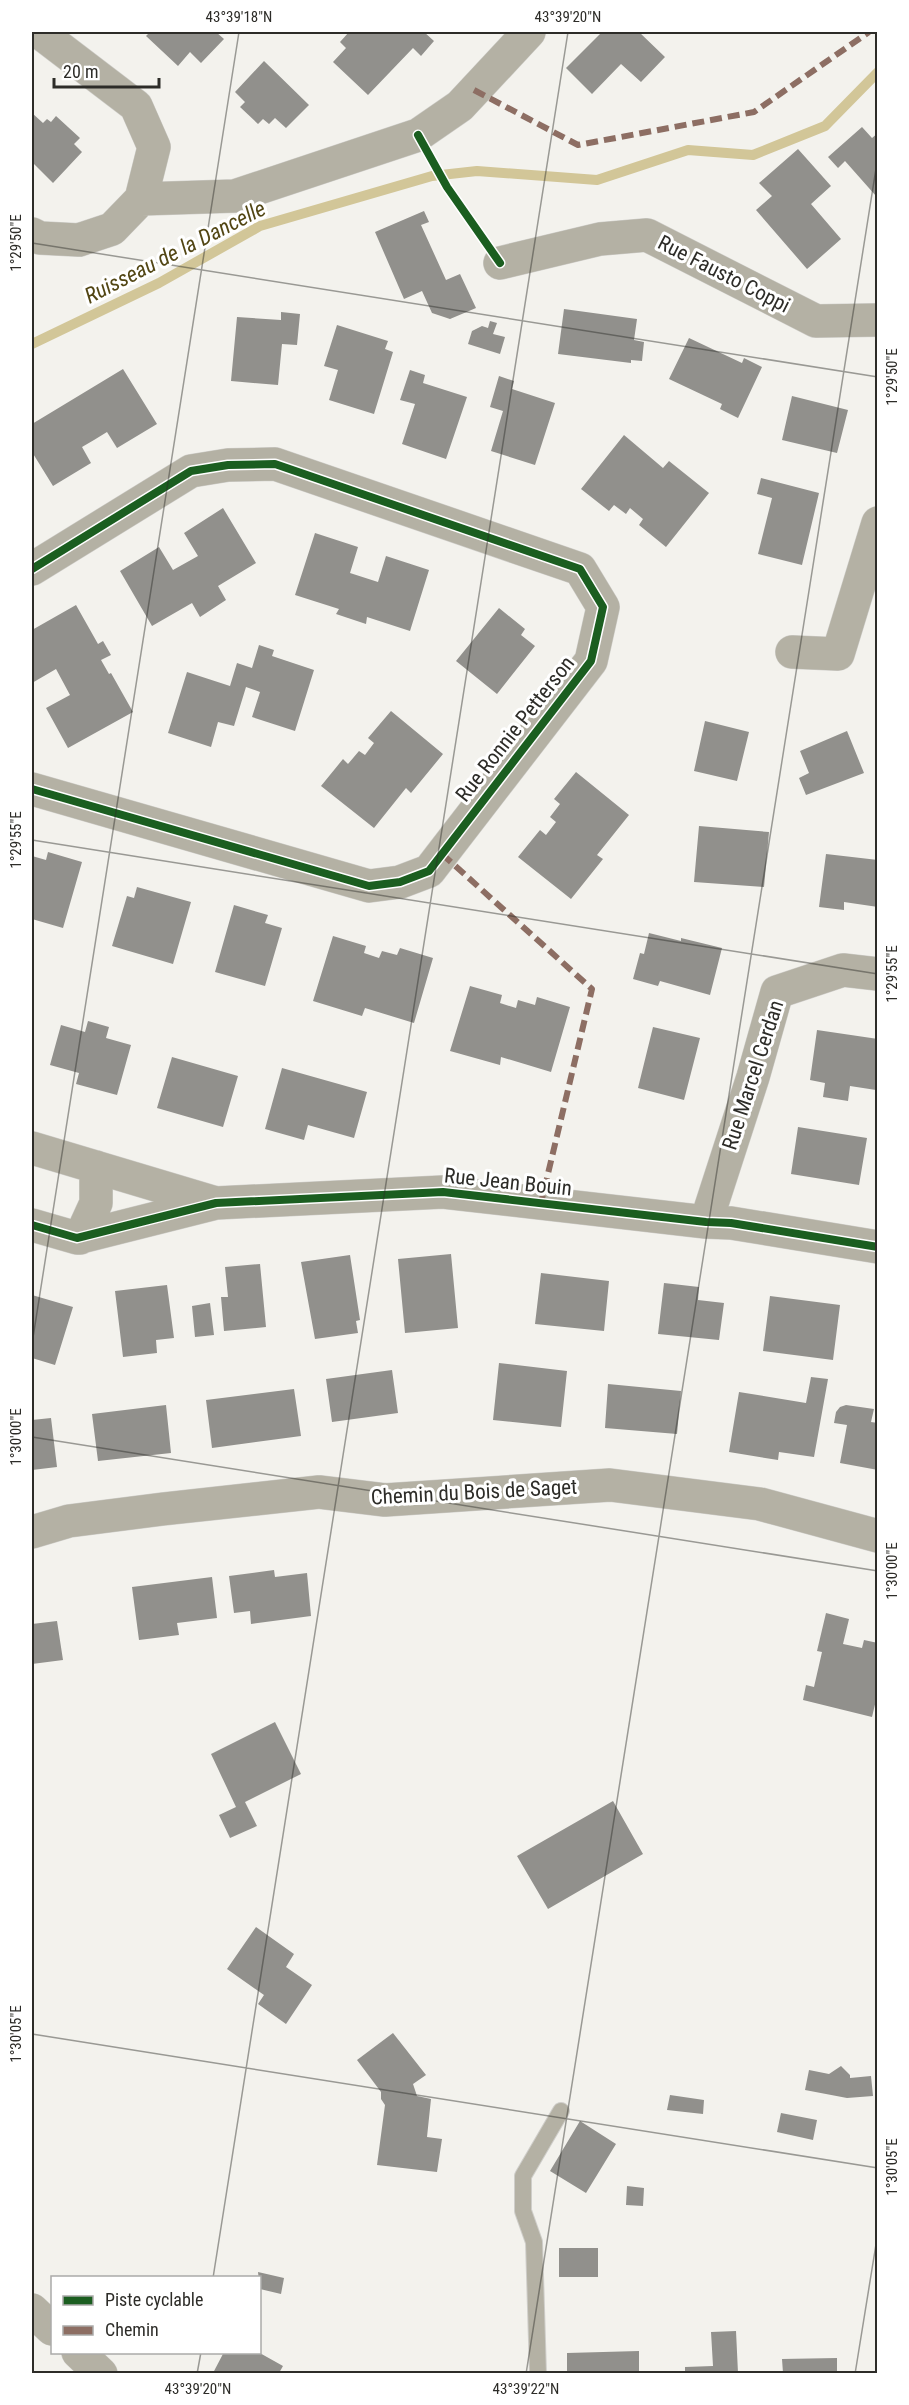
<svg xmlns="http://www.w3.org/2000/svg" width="909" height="2405" font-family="'Roboto Condensed',sans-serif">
<rect width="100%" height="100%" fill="#f3f2ed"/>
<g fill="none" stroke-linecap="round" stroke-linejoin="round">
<!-- stream -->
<path stroke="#d2c698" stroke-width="10" d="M32,344l127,-61 101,-57 172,-50 45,-5 120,9 91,-30 65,5 72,-29 53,-54"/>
</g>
<!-- building -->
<path fill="#91908c" d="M150,32h66l8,7 -23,24 -11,-11 -12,14 -32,-30z
M349,32h75l10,9 -13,15 -8,-8 -45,47 -35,-33 13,-14 -6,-6z
M602,32h37l26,25 -24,25 -20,-18 -29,30 -26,-26z
M264,61l45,44 -23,23 -11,-10 -6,6 -6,-5 -5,5 -18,-17 5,-5 -10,-10z
M32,113l11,10 4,-4 4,3 5,-6 24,22 -6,6 8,8 -29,31 -21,-21z
M862,127l10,11 6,-5 -2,63 -31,-35 -7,7 -10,-11z
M798,149l33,37 -20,18 30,35 -34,30 -51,-59 16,-14 -13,-13z
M424,211l5,11 -8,3 25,55 14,-6 16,34 -26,11 -18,-6 -10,-22 -18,8 -29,-67z
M564,309l73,10 -3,21 10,2 -2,19 -11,-1v3l-73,-9z
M281,312l19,2 -3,31 -15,-1 -4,41 -47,-4 6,-64 44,3z
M490,321l7,2 -4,11 12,3 -5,17 -32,-10 4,-13 10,-5 6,2z
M337,325l51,16 -3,8 8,3 -19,62 -45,-14 9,-30 -14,-4z
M689,338l53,25 2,-5 18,9 -24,51 -18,-9 2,-5 -53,-25z
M123,369l34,55 -40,24 -10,-16 -13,8 -12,7 9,16 -38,23 -21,-34v-28z
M410,370l15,5 -2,8 44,14 -21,62 -44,-15 13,-40 -15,-4z
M499,376l15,5 -2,8 43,14 -20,62 -44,-14 12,-40 -13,-4z
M792,396l56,14 -11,43 -55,-13z
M624,435l39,33 6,-7 40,32 -43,54 -27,-22 4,-6 -13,-11 -4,6 -12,-9 -5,6 -28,-22z
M761,478l58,15 -17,72 -44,-11 14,-56 -15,-4z
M223,508l33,55 -38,23 8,14 -26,17 -8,-14 -40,23 -32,-55 39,-24 14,23 25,-14 -14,-23z
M315,533l43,14 -8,26 28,9 8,-26 43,14 -19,61 -43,-14 -1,7 -30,-10 3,-5 -44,-14z
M76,605l22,39 5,-3 8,14 -10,5 8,14 2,-1 22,39 -65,36 -22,-40 24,-13 -14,-26 -24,14v-53z
M499,608l26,21 -4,6 14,11 -38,48 -41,-33z
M259,645l15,5 -2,6 42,14 -19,61 -43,-14 8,-25 -14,-5 -12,39 -16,-4 -7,25 -43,-14 19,-61 43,14 7,-23 15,5z
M391,711l52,43 -32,39 -5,-5 -32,40 -53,-42 22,-27 5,5 11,-13 6,4 9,-12 -6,-5z
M705,721l44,11 -12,49 -43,-10z
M847,731l17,42 -58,22 -7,-17 10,-5 -9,-22z
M576,772l53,43 -32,40 6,4 -32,40 -53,-42 22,-27 6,5 10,-13 -6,-5 10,-13 -6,-5z
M699,826l70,6 -5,55 -70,-5z
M48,852l34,10 -19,66 -31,-9v-63l14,4z
M826,854l52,6v47l-34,-5v8l-25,-3z
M137,887l54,15 -18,62 -61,-18 15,-50 7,2z
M234,905l34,10 -3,8 17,5 -17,58 -50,-14z
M649,933l32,8v-3l41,10 -12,47 -50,-14 -2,5 -25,-7 7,-26 4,1z
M333,936l33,10 -2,7 15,5 3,-7 15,4 3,-7 33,10 -19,65 -49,-15 -3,8 -49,-15z
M470,986l32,9 -2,8 16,5 2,-8 17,5 2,-8 33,10 -19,65 -50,-15 -1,8 -50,-14z
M88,1021l21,6 -3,11 25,7 -14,50 -41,-11 3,-11 -29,-8 11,-40 24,7z
M653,1027l47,11 -16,62 -46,-12z
M817,1030l61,9 -2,51 -26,-4 -2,15 -25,-4 2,-14 -15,-3z
M172,1057l66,19 -15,51 -66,-19z
M282,1068l85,24 -13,46 -46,-13 -4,15 -39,-11z
M798,1127l69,11 -8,47 -68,-11z
M451,1254l7,74 -53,5 -7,-74z
M350,1255l10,65 -4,1 2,12 -43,6 -14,-77z
M260,1264l6,63 -42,4 -3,-34h7l-3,-30z
M541,1273l68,8 -5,50 -69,-7z
M664,1283l35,4 -1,13 26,3 -5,37 -61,-6z
M167,1285l7,53 -18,2 1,13 -34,4 -8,-66z
M32,1295l41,12 -18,58 -23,-7z
M770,1296l70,9 -7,55 -70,-9z
M210,1303l4,32 -19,2 -3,-31z
M499,1363l68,8 -6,56 -68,-7z
M392,1370l6,43 -66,9 -6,-43z
M811,1377l17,2 -14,78 -35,-5 -1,8 -49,-8 10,-60 67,11z
M608,1384l73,7 -4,43 -72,-6z
M294,1389l7,47 -89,12 -6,-48z
M166,1405l5,48 -73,8 -6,-47z
M846,1405l28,4 -3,13 7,1v47l-38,-7 7,-38 -13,-2 2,-11 4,-5z
M51,1418l6,49 -25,3v-50z
M274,1570l1,7 32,-4 4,43 -60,8 -1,-13 -16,2 -5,-37z
M212,1577l5,41 -40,5 2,12 -40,5 -7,-53z
M826,1613l23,6 -6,25 19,4 2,-8 14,3v24l-3,11h3v14l-6,25 -69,-17 3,-15 8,2 8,-35 -5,-1z
M57,1621l6,39 -31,4v-40z
M275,1722l26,52 -56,28 12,24 -27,12 -11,-23 17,-8 -25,-53z
M613,1801l30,53 -95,55 -31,-53z
M256,1927l38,27 -8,13 26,18 -26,39 -28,-20 6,-9 -37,-26z
M393,2033l33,42 -13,9 4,12 14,3 -4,38 15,2 -5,33 -60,-7 8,-60 -4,-6v-7l-24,-32z
M841,2066l9,9v3l21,-2 2,20 -26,2 -42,-8 4,-20 20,4z
M670,2095l34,5 -1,14 -36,-4z
M781,2113l36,7 -4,20 -36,-8z
M580,2121l36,23 -30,49 -36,-22z
M627,2186l17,2 -1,18 -17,-1z
M559,2248h39v29h-39z
M258,2272l26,6 -3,16 -21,-5z
M736,2331l2,42h-53v-6l28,-1 -2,-34z
M639,2351v22h-72v-20z
M224,2352h34l25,14 -4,7h-66z
M837,2358v15h-54l-1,-14z"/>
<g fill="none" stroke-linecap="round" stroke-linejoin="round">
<defs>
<path id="service" d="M538,2374l-4,-132 -11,-31v-35l38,-65"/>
<path id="minor" d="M141,199l94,-3 183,-61 42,-29 69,-74
M32,234l8,4 39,2 33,-11 29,-30 13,-52 -18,-41 -97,-74
M500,263l100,-24 47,-4 169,86 62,-1
M32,569l159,-98 37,-6 47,-1 305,105 23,38 -12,54 -162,210 -29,11 -31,4 -337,-97
M792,652l46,2 40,-131
M32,1148l184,55
M706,1222l47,-145 24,-85 66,-22 35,4
M32,1225l45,13 139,-35 227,-11 263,30 25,1 147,24
M80,1238l16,-35v-36
M32,1532l37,-11 94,-12 156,-17 66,8 225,-15 150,19 118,32
M32,2310l20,19
M78,2352l23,22"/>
</defs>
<!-- service casing -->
<use href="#service" stroke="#cfceca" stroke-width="18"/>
<!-- minor casing -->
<use href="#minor" stroke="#cfceca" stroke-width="34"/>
<!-- service -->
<use href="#service" stroke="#b4b1a4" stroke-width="16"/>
<!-- minor -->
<use href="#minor" stroke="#b4b1a4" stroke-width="33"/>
<!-- quiet -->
<path stroke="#8d6e63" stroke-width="6" stroke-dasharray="12 6" stroke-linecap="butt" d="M474,90l104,55 176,-33 115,-80
M442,854l150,135 -51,214"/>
<defs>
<path id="cycleway" d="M418,135l29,52 53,76
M32,569l159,-98 37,-6 47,-1 305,105 23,38 -12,54 -162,210 -29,11 -31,4 -337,-97
M32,1225l45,13 139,-35 227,-11 263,30 25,1 147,24"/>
</defs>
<!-- cycleway casing -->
<use href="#cycleway" stroke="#fff" stroke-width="11"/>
<!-- cycleway -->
<use href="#cycleway" stroke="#1b5e20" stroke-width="8"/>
</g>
<!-- ticks -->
<path fill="none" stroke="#2d2c28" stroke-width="1.5" stroke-opacity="0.45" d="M32,243l846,134M32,840l846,134M32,1344l207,-1312M32,1437l846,134M32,2034l846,134M213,2278l355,-2246M197,2374l4,-22M526,2374l352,-2218M855,2374l23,-142"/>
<g text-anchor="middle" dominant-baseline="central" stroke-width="6" stroke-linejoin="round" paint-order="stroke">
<!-- street labels -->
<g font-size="21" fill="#2d2c28" stroke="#fff">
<text transform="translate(724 274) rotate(27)">Rue Fausto Coppi</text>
<text transform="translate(515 729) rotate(-52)">Rue Ronnie Petterson</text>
<text transform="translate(753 1075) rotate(-72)">Rue Marcel Cerdan</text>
<text transform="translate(508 1182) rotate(6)">Rue Jean Bouin</text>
<text transform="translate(474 1492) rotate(-3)">Chemin du Bois de Saget</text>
</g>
<!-- water labels -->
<g font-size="22" font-style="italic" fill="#524614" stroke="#fff">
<text transform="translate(175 252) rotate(-27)">Ruisseau de la Dancelle</text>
</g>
</g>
<!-- border -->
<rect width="909" height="2405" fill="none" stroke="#ffffff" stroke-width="66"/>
<!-- legend -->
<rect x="51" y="2276" width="210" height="78" fill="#ffffff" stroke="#ababa9" stroke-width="1.5"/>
<rect x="63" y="2296" width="30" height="9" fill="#1b5e20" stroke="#ababa9" stroke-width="1.5"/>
<text x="105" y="2306" font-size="18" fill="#2d2c28">Piste cyclable</text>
<rect x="63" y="2326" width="30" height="9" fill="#8d6e63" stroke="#ababa9" stroke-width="1.5"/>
<text x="105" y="2336" font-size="18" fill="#2d2c28">Chemin</text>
<!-- scale -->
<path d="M54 78v9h105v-9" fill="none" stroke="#2d2c28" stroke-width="3"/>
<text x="63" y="78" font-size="18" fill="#2d2c28" stroke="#ffffff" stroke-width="4.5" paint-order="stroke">20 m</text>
<rect x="33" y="33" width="843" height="2339" fill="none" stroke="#2d2c28" stroke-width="2"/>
<g font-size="15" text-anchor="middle" fill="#2d2c28">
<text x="239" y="22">43°39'18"N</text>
<text x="568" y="22">43°39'20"N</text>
<text transform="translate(16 243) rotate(-90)" y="5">1°29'50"E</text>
<text transform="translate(892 377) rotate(-90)" y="5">1°29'50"E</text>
<text transform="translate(16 840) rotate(-90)" y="5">1°29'55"E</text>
<text transform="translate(892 974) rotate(-90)" y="5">1°29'55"E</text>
<text transform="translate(16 1437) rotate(-90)" y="5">1°30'00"E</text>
<text transform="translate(892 1571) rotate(-90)" y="5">1°30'00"E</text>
<text transform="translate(16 2034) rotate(-90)" y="5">1°30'05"E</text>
<text transform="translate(892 2167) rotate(-90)" y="5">1°30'05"E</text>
<text x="198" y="2394">43°39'20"N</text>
<text x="526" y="2394">43°39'22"N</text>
</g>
</svg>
